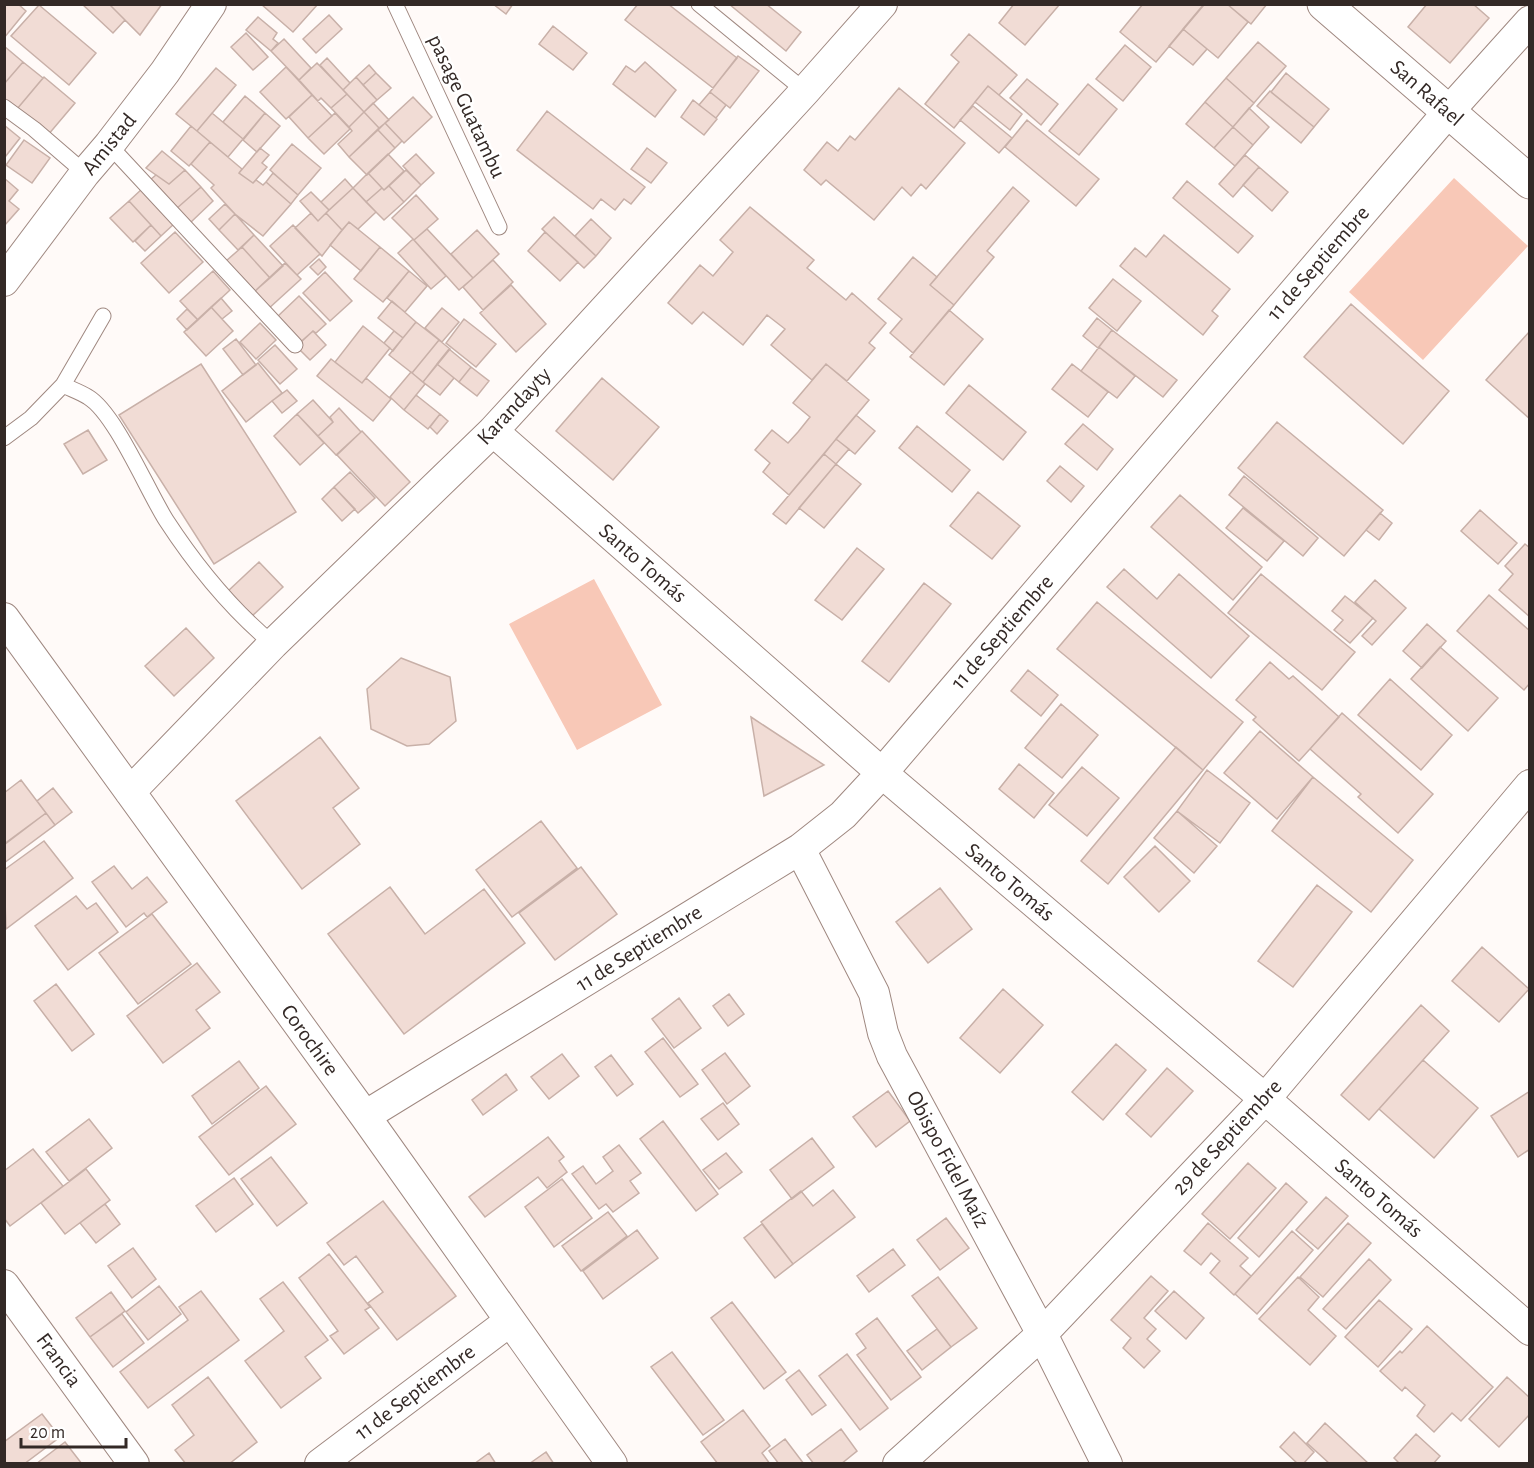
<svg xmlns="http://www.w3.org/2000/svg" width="1534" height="1468" font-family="'Alegreya Sans',sans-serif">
<rect width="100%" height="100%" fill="#fffaf8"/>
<!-- green -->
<path fill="#f8c8b7" d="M1454,178l74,68 -105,114 -74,-68z
M594,579l68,126 -85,45 -68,-126z"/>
<!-- building -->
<path fill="#f1dcd5" stroke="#c8b0a8" stroke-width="1.5" d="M4,4h14l8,7 -22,27z
M82,4h27l16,16 -12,13z
M109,4h53l-22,31z
M261,4h57l-25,28z
M493,4h20l-7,10z
M638,4h30l69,54 -24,30 -88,-68z
M729,4h37l35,28 -15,19z
M1014,4h46l-35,41 -26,-22z
M1143,4h58l2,2 -47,56 -36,-30z
M1204,4h23l21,18 -30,36 -35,-29z
M1227,4h40l-16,20z
M1427,4h46l16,14 -39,45 -42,-36z
M39,5l57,48 -27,32 -58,-49z
M329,15l13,14 -26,24 -13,-14z
M258,17l19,16 -4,6 5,4 -7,8 -25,-21z
M553,26l34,27 -14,17 -34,-26z
M1183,29l24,20 -14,16 -24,-19z
M246,33l22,24 -15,13 -22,-23z
M969,34l48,41 -18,20 -11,-9 -34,42 -29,-24 34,-42 -8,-7z
M284,39l27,29 -12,12 -28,-29z
M1258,42l28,24 -32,37 -28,-25z
M1125,45l26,22 -28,34 -27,-22z
M4,46l19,16 -19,22z
M738,56l21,15 -29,37 -20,-16z
M327,58l23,25 -7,7 -23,-25z
M23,62l20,16 -26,31 -13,-10v-15z
M645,62l31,28 -21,27 -42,-33 13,-18 9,6z
M317,63l30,31 -16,14 -10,-10 -3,3 -19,-21z
M369,65l7,8 -13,12 -7,-8z
M286,67l26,28 -26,24 -26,-27z
M216,68l20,17 -39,46 -21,-17z
M376,73l15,15 -14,12 -14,-15z
M1286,73l43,36 -15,18 -43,-35z
M44,77l31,26 -27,32 -31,-26z
M356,77l21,23 -13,12 -21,-22z
M1226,78l28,25 -21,24 -28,-25z
M1027,79l31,25 -17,21 -31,-27z
M1088,84l29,25 -38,46 -30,-24z
M988,86l34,28 -12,16 -35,-28z
M899,88l66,55 -39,46 -5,-5 -10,12 -9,-9 -28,33 -48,-40 -5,5 -17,-15 23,-28 11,9 12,-15 5,4z
M1270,91l44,36 -13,16 -44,-37z
M710,92l16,13 -10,13 -17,-13z
M347,94l17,18 -15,15 -18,-19z
M312,95l20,21 -24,22 -19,-21z
M245,96l20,17 -22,26 -20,-17z
M413,97l19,20 -28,26 -19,-20z
M693,100l24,19 -13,16 -23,-18z
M1205,102l28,25 -19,21 -28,-24z
M373,103l16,17 -10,8 -15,-16z
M973,106l39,32 -13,15 -39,-33z
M1249,108l20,19 -16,18 -20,-18z
M547,111l98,76 -14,17 -7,-5 -9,11 -14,-11 -8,10 -76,-59z
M364,112l15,16 -30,29 -11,-13 14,-13 -3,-4z
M212,113l31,26 -15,18 -31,-26z
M265,113l15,13 -23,26 -14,-12z
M335,113l15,16 -26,25 -16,-16z
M1027,120l72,59 -23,27 -71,-59z
M385,123l17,18 -7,7 -17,-18z
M4,125l16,13 -15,19 -1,-1z
M191,126l19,16 -21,24 -18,-15z
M1233,127l20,18 -18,21 -21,-18z
M378,130l17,18 -28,27 -18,-18z
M24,140l26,18 -18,25 -26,-18z
M210,142l32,27 -3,4 14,10 3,-3 7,5 3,-3 25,22 -28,32 -28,-22 -24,-26 3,-3 -23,-21z
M292,144l29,24 -23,27 -28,-25z
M260,148l9,7 -7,8 5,4 -14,16 -14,-10z
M647,148l20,15 -16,20 -20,-14z
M162,151l23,19 -16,14 -23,-16z
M388,154l16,17 -20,19 -16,-17z
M416,154l18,19 -13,12 -18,-19z
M1245,155l14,12 -26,30 -14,-13z
M1259,167l29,25 -16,19 -29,-26z
M185,170l16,17 -25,22 -26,-29 6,-5 13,9z
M406,170l15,15 -17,17 -15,-16z
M273,173l25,22 -7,9 -25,-22z
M368,173l14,15 -16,14 -13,-14z
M4,178l14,12 -9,11 10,8 -15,17z
M345,179l8,9 -24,22 -8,-8z
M1187,181l66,55 -15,17 -65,-55z
M389,186l15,16 -20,18 -18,-18 16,-14 2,2z
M201,187l12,14 -23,22 -14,-14z
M1013,187l16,14 -42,50 7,6 -40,48 -24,-20z
M143,188l32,35 -14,13 -32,-35z
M353,188l23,24 -18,17 -9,-7 -7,8 -16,-17z
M311,192l18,18 -11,11 -18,-20z
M416,195l22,24 -24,21 -22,-22z
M129,201l22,24 -18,17 -23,-24z
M225,204l10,10 -16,16 -10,-11z
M750,207l64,53 -7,8 39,32 6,-7 34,30 -17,20 6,5 -28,33 -21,-17 -14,16 -41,-35 14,-16 -18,-14 -24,30 -40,-33 -11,12 -24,-21 32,-38 13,11 20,-24 -13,-12z
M311,213l7,8 8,-8 16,17 -20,26 -27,-28z
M235,214l19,21 -16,15 -19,-20z
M554,217l42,39 -12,12 -42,-39z
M591,219l20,19 -15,18 -21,-20z
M349,222l31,25 -19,24 -31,-26z
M151,225l10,11 -16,15 -10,-10z
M293,225l27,29 -23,21 -27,-29z
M427,229l46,49 -14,12 -45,-50z
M477,230l22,24 -26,24 -22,-24z
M175,232l28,30 -34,31 -28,-30z
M545,232l33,30 -18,19 -32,-30z
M254,235l29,31 -13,12 -28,-31z
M1164,235l66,54 -18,22 6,5 -15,19 -83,-69 15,-18 11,9z
M413,239l33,37 -15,13 -33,-36z
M242,247l28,31 -15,13 -29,-30z
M380,247l29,24 -26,31 -29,-23z
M913,257l24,20 -7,8 24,20 -41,48 -23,-20 12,-14 -24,-20z
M319,259l7,8 -8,8 -8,-8z
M493,260l20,22 -30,28 -20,-23z
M285,263l16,16 -34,31 -15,-16z
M213,271l17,19 -32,30 -18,-19z
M409,271l18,15 -22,26 -18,-14z
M325,272l27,29 -22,20 -27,-28z
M1113,279l28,22 -24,30 -28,-23z
M511,285l35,39 -30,28 -36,-39z
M299,296l27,28 -10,9 -3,-2 -13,12 -24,-25z
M221,298l11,13 -10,8 -11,-12z
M392,301l24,21 -13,16 -25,-20z
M1351,304l98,87 -46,53 -99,-87z
M211,307l22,24 -27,25 -22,-24z
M442,308l17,14 -17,20 -17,-14z
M187,309l11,11 -11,10 -10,-11z
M949,310l34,29 -39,46 -34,-28z
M1097,318l15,12 -14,18 -15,-12z
M464,319l32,25 -20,23 -30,-24z
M416,322l23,18 -27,33 -23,-18z
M260,323l16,17 -20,19 -16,-17z
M363,326l27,22 -28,35 -27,-21z
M1112,330l65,50 -14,17 -64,-50z
M313,331l13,14 -16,15 -14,-14z
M394,331l9,7 -10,13 -9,-8z
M1530,331v88l-44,-39z
M236,339l20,26 -13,10 -20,-26z
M439,340l11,9 -27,33 -11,-9z
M275,345l22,24 -17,15 -22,-24z
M1099,347l36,29 -18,22 -36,-27z
M449,349l22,18 -12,15 -22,-18z
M331,359l31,24 4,-5 25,21 -18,22 -56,-45z
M258,363l24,30 -36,29 -24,-31z
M201,364l95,148 -82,52 -95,-149z
M437,364l17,14 -14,17 -17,-13z
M826,364l43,36 -80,95 -26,-23 7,-9 -15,-13 17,-20 16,13 10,-11 12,-15 -17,-14z
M1072,364l36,28 -20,25 -36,-28z
M471,367l18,14 -12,15 -18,-14z
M411,372l14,12 -21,26 -14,-13z
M602,378l57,49 -46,53 -57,-49z
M969,385l57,47 -23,28 -57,-47z
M287,390l10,11 -15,12 -10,-12z
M416,395l24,19 -12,15 -24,-19z
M313,400l20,22 -15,14 -21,-22z
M339,408l22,24 -25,23 -18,-19 15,-14 -3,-5z
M297,414l27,29 -24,22 -26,-29z
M440,414l8,7 -11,13 -7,-7z
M856,415l19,16 -20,23 -19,-15z
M1277,422l106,88 -39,46 -106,-88z
M1083,424l30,25 -16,21 -32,-26z
M917,426l53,44 -18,22 -53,-44z
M88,430l19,30 -24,14 -19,-30z
M362,431l48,51 -25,24 -48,-51z
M836,439l13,10 -13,15 -12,-10z
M824,454l12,10 -50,60 -13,-10z
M836,464l25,20 -37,44 -25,-20z
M1060,466l24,20 -13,16 -24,-21z
M350,472l25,26 -17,15 -24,-26z
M1244,476l74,62 -15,18 -74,-61z
M334,487l21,22 -13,12 -20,-22z
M978,492l42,34 -28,33 -42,-33z
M1180,495l82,72 -29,33 -82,-73z
M1243,508l41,33 -17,20 -41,-33z
M1480,510l37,33 -19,21 -37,-33z
M1380,513l12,10 -13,17 -13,-10z
M1525,544l5,4v69l-31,-27 14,-16 -8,-8z
M857,548l27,21 -42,51 -27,-20z
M259,562l24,25 -32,30 -24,-25z
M1124,569l33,30 22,-25 70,62 -38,42 -104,-91z
M1261,574l94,78 -33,38 -94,-77z
M1375,580l31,28 -34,37 -10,-9 14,-15 -21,-19z
M924,583l27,21 -62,78 -27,-21z
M1489,595l41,36v52l-6,7 -67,-59z
M1345,596l28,22 -23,25 -16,-13 9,-10 -11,-9z
M1097,602l146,120 -40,48 -146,-121z
M1427,624l19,17 -24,27 -19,-17z
M186,628l28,30 -40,38 -29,-30z
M1440,647l58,51 -30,33 -57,-52z
M401,658l49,19 6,44 -27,23 -22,2 -36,-17 -4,-40z
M1270,662l19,17 4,-3 46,41 -40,44 -46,-41 3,-3 -20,-17z
M1028,670l30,25 -17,21 -30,-25z
M1390,679l62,56 -31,35 -63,-55z
M1061,704l37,31 -36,43 -37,-30z
M1342,713l91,81 -35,39 -40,-36 3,-3 -51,-45z
M751,717l73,48 -60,31z
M1260,731l53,46 -36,42 -53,-46z
M320,737l39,51 -26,20 27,36 -58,45 -66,-88z
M1176,747l27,23 -95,114 -27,-23z
M1019,764l35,29 -20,25 -35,-29z
M1082,767l37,31 -32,38 -38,-31z
M1207,770l43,33 -30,40 -43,-32z
M1313,777l100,83 -42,52 -99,-81z
M21,780l25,33 -42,31v-51z
M53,788l19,24 -17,13 -18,-24z
M1177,811l40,35 -23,27 -40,-35z
M46,813l9,12 -51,38v-18z
M541,821l36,47 -65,49 -36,-47z
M44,841l29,37 -67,51 -2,-59z
M1155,846l35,35 -31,31 -35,-35z
M114,866l18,23 15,-12 20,25 -20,15 -3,-4 -18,14 -34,-45z
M581,867l36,47 -62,46 -36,-47z
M1317,885l35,27 -59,75 -35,-26z
M390,887l35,47 59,-45 41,54 -121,91 -76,-100z
M940,888l32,41 -44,34 -32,-41z
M76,896l11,13 9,-6 22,29 -50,38 -33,-44z
M152,914l39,50 -53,40 -39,-51z
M1482,947l47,42 -30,33 -47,-41z
M197,963l23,29 -24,18 14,18 -47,35 -36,-47z
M56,984l38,50 -22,17 -38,-50z
M1003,989l40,36 -43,48 -40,-35z
M729,994l15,20 -16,12 -15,-20z
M679,998l22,30 -27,20 -22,-29z
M1421,1005l28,26 -80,89 -28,-25z
M663,1038l35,46 -18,13 -35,-45z
M1116,1044l30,26 -43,50 -31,-28z
M725,1053l25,33 -23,18 -25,-34z
M562,1054l17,22 -30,23 -18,-22z
M611,1055l22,29 -16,12 -22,-29z
M1423,1060l55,48 -44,50 -55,-49z
M239,1061l20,27 -47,36 -20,-28z
M1167,1068l26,23 -42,46 -25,-23z
M506,1074l11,16 -34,25 -11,-15z
M266,1086l30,38 -67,51 -30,-38z
M888,1091l22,30 -34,26 -23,-30z
M1530,1091v58l-12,8 -27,-41z
M723,1103l16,21 -21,16 -17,-21z
M89,1119l23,29 -43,33 -23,-29z
M663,1121l55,73 -22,17 -56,-72z
M548,1137l16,20 -5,4 8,11 -20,16 -9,-11 -53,40 -16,-20z
M812,1138l22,29 -42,32 -22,-29z
M619,1145l22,28 -11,8 9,12 -26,19 -7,-8 -7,5 -27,-35 11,-8 13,18 17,-13 -10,-14z
M33,1149l30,37 -53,40 -6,-8v-47z
M726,1153l16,19 -23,17 -16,-19z
M271,1157l36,46 -30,23 -36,-47z
M1248,1163l28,25 -46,51 -28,-25z
M86,1169l24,31 -45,34 -24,-31z
M234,1178l19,26 -37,28 -20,-26z
M562,1179l30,39 -38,29 -29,-40z
M1286,1183l21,19 -48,55 -21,-19z
M833,1190l22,27 -62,47 -32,-42 40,-31 12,15z
M1326,1197l22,19 -30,33 -22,-19z
M383,1201l73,95 -59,44 -29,-37 15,-11 -27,-36 -12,9 -17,-22z
M105,1204l15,20 -24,19 -16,-20z
M608,1212l19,24 -46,35 -19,-25z
M946,1218l23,30 -29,22 -23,-30z
M1208,1223l40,35 -8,8 11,10 -17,19 -24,-22 10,-12 -9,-8 -10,12 -17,-14z
M1348,1223l23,20 -48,54 -23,-20z
M762,1224l31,40 -18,14 -31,-40z
M637,1230l21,28 -55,41 -20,-28z
M1292,1231l21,19 -56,64 -22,-20z
M133,1248l23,31 -24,19 -24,-32z
M893,1249l12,16 -36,27 -12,-16z
M329,1254l41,53 -5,3 14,18 -35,26 -14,-18 8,-5 -39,-53z
M1369,1259l22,21 -45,49 -23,-20z
M1151,1276l17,15 -24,27 12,11 -9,10 13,12 -16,17 -21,-20 8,-10 -20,-18z
M938,1277l39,51 -26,19 -39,-51z
M1298,1277l21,20 -11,13 28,26 -26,29 -51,-46z
M283,1282l45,58 -23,17 16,21 -40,30 -36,-47 39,-30 -24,-32z
M159,1286l22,28 -33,26 -22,-28z
M201,1291l38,49 -91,68 -28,-36 68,-52 -9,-13z
M1174,1291l30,27 -18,21 -31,-28z
M111,1292l14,19 -35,26 -14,-19z
M1379,1300l33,29 -34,38 -33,-30z
M732,1302l54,70 -22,17 -53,-71z
M122,1314l22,29 -31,24 -23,-30z
M877,1318l44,59 -30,23 -34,-45 9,-7 -10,-14z
M1427,1326l66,61 -32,34 -9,-8 -18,19 -17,-16 8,-11 -20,-18 -3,4 -22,-20 20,-20 2,2z
M937,1329l14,18 -29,23 -15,-19z
M672,1352l52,68 -21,15 -52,-68z
M847,1354l41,54 -28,22 -41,-54z
M799,1370l27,35 -14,10 -26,-35z
M208,1377l49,65 -28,22h-43l-11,-14 19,-15 -22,-30z
M1507,1377l23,21v16l-31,33 -30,-28z
M743,1410l27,36 -8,7 8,11h-52l-17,-22z
M42,1414l18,23 -36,27h-17l-3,-4v-18z
M1325,1423l44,41h-39l-23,-21z
M841,1429l16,22 -16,13h-27l-7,-9z
M1294,1432l20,20 -11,12h-5l-18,-17z
M1416,1434l24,22 -7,8h-33l-6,-6z
M785,1439l19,25h-25l-10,-13z
M65,1442l17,22h-46z
M546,1452l8,12h-25z
M489,1453l7,11h-22z"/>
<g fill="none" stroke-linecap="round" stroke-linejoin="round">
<defs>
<path id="lane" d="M395,4l104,223
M699,4l106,87
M4,107l30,22 51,44
M109,145l186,200
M63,385c8,4 17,7 25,12 27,16 59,93 78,123 30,46 65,89 107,124
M4,438l27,-20 32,-33 40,-69"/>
<path id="street" d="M4,281l81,-108 24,-28 56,-73 46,-68
M493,431l389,342 383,326 265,231
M4,618l361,498 247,348
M130,792l143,-148 220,-213 312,-340 77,-87
M800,849l74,144 9,40 9,23 150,278 65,130
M365,1116l435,-267 43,-34 39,-42 567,-662 81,-90
M4,1285l130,179
M320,1464l190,-143
M898,1464l144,-130 223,-235 265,-314"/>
<path id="secondary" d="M1324,4l206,178"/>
</defs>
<!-- lane casing -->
<use href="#lane" stroke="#9f8880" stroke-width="17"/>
<!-- street casing -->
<use href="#street" stroke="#9f8880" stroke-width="32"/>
<!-- secondary casing -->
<use href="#secondary" stroke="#9f8880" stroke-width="35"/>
<!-- lane -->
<use href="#lane" stroke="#fff" stroke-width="15"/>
<!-- street -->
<use href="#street" stroke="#fff" stroke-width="30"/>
<!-- secondary -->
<use href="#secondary" stroke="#fff" stroke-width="33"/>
</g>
<g text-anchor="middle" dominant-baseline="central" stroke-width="5" stroke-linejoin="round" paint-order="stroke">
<!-- street labels -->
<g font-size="22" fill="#332926" stroke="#fff">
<text transform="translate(1427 93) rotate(41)">San Rafael</text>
<text transform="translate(467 106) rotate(65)">pasage Guatambu</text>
<text transform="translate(109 144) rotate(-51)">Amistad</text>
<text transform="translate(1318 263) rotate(-49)">11 de Septiembre</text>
<text transform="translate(514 406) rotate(-47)">Karandayty</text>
<text transform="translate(643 563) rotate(41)">Santo Tomás</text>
<text transform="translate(1002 632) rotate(-49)">11 de Septiembre</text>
<text transform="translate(1010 882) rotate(40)">Santo Tomás</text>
<text transform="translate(639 948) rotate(-32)">11 de Septiembre</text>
<text transform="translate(310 1040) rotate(54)">Corochire</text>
<text transform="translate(1227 1137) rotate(-47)">29 de Septiembre</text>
<text transform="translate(948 1159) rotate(62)">Obispo Fidel Maíz</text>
<text transform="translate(1379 1198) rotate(41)">Santo Tomás</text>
<text transform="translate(59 1360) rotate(54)">Francia</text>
<text transform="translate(415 1392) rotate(-37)">11 de Septiembre</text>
</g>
</g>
<!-- border -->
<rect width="1534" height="1468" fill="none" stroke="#332926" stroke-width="12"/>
<!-- scale -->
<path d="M21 1438v9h105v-9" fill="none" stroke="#332926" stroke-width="3"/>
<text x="30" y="1438" font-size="18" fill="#332926" stroke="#ffffff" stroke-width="4.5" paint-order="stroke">20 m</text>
</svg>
